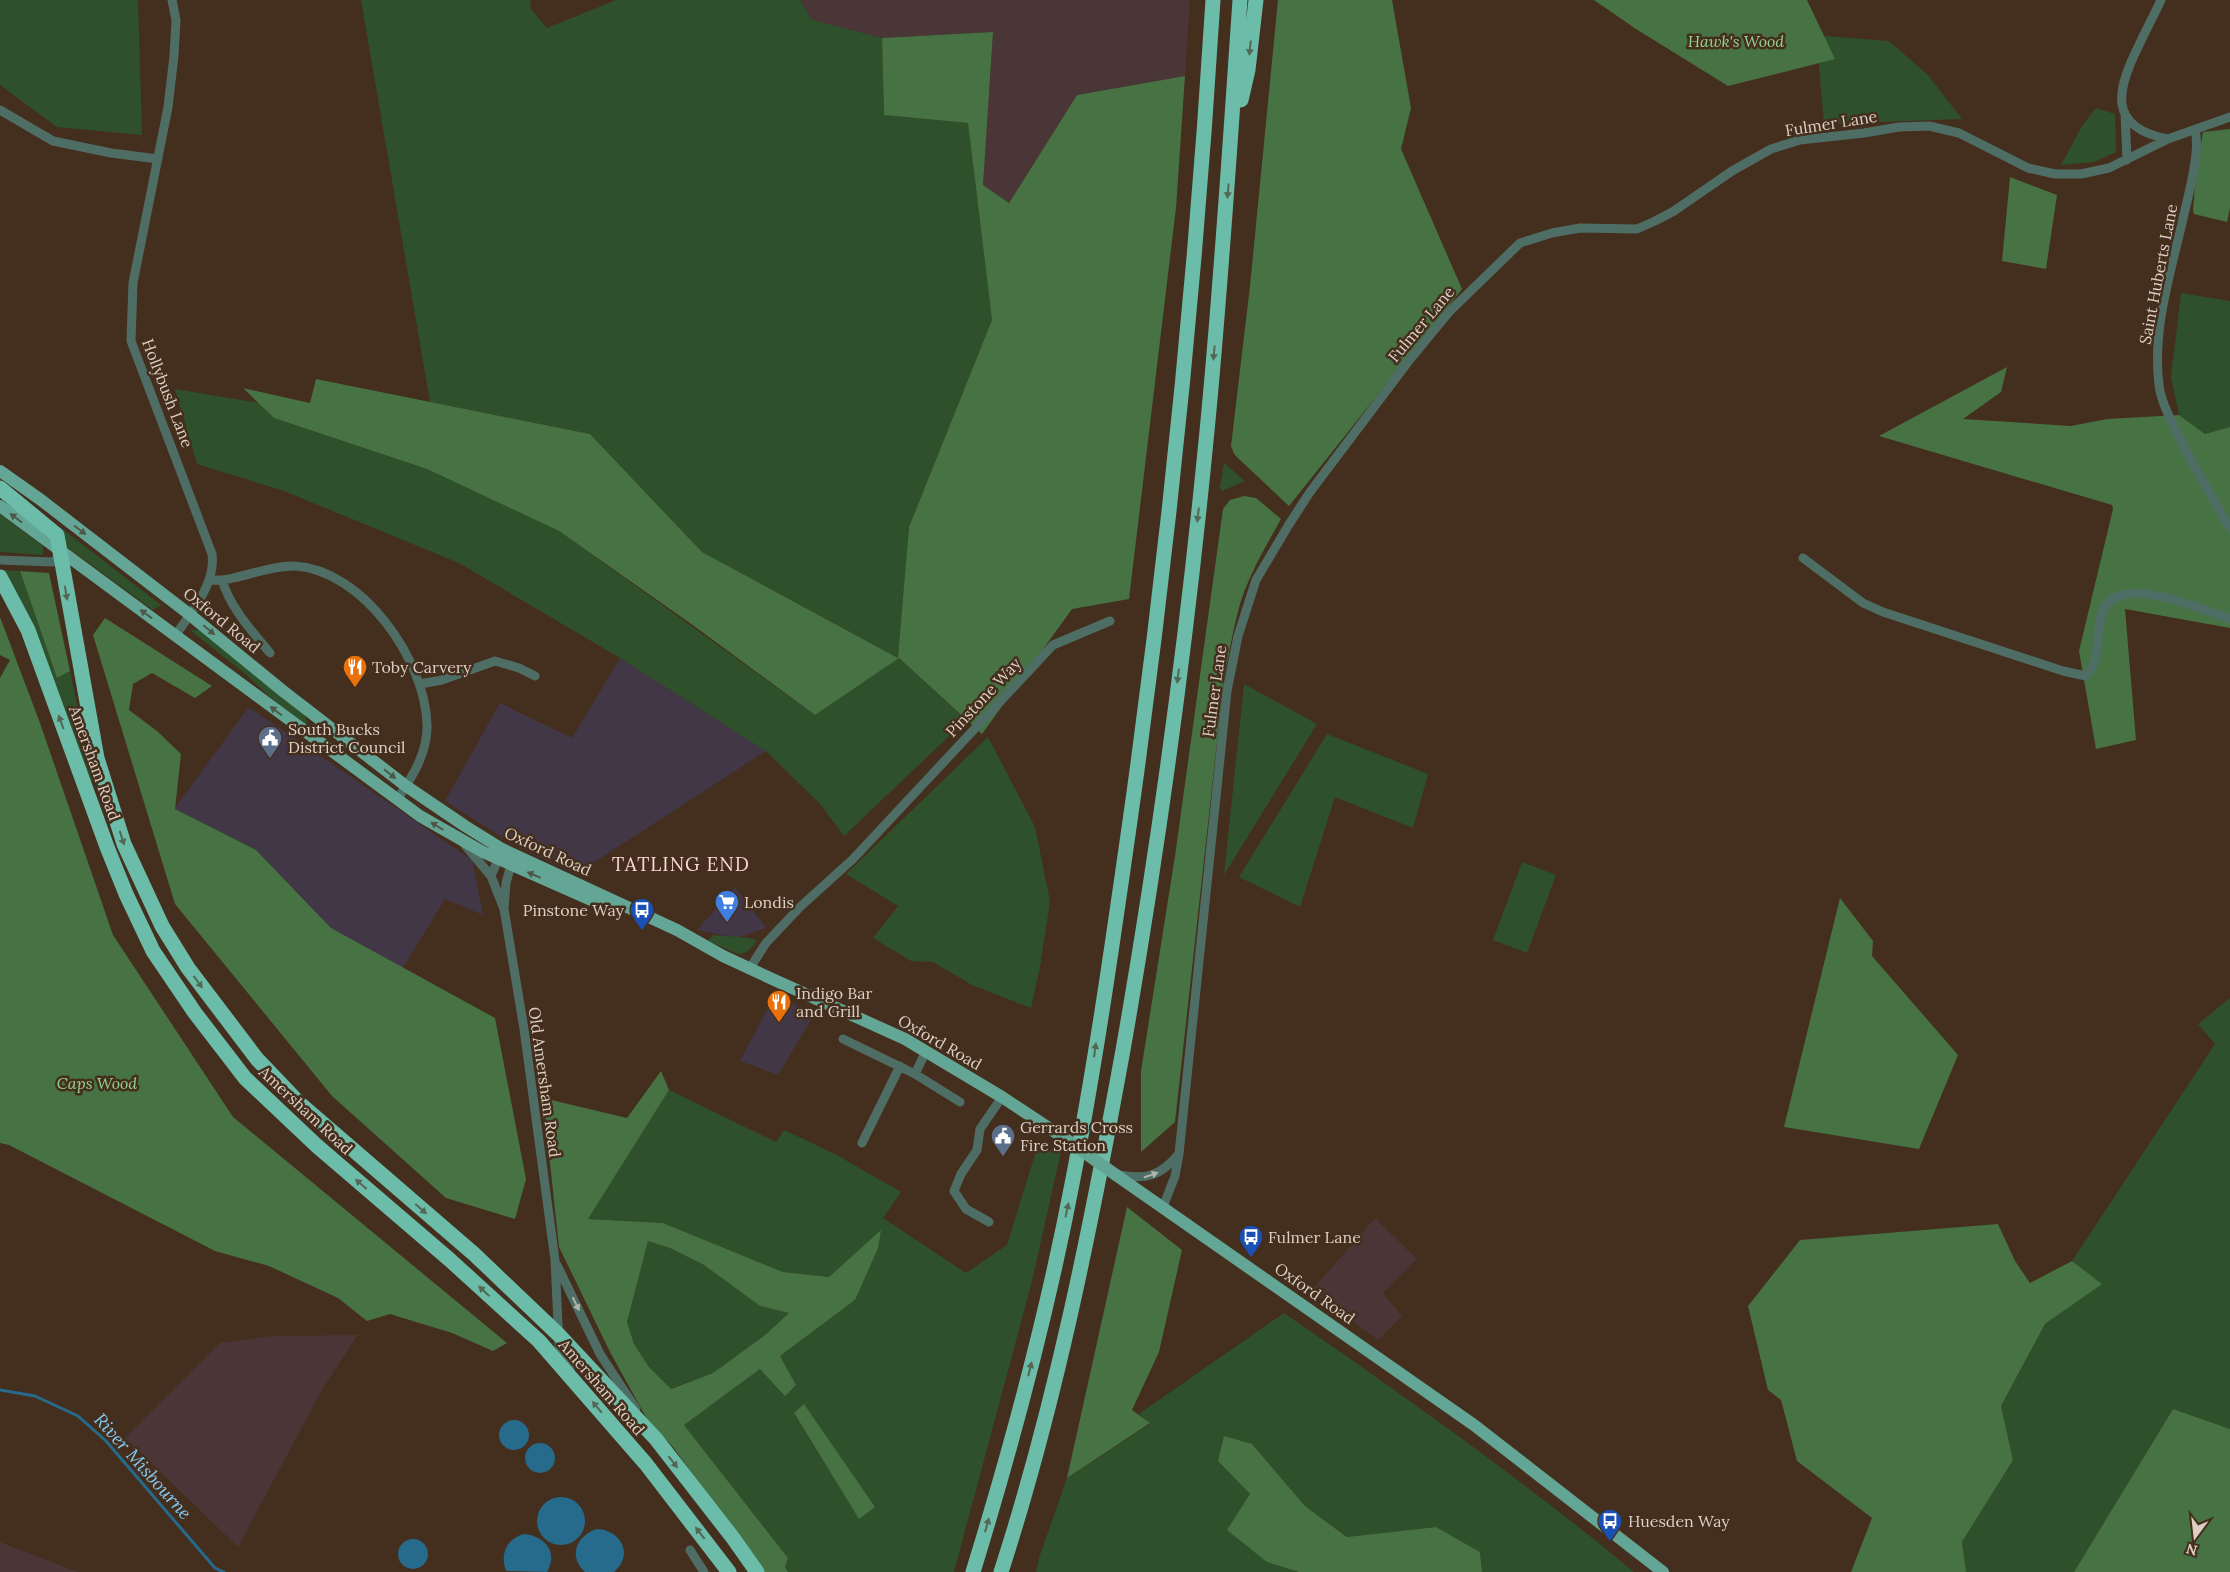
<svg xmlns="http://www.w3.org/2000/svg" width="2230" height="1572" font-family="Lora,serif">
<rect width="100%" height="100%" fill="#442e1d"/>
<!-- commercial -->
<path fill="#413747" d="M620,658l146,93 -190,123 -58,-27 -73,-46 55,-98 72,35z
M249,707l223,153 11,55 -38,-16 -42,69 -72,-40 -75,-78 -82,-41z
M735,887l31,41 -30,10 -39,-8z
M774,996l41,17 -37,62 -38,-14z"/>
<!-- industrial -->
<path fill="#4a3537" d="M800,0h390l-5,76 -108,19 -68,108 -26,-18 10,-153 -111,6 -71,-18z
M1375,1218l42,41 -34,34 19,23 -24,24 -67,-49z
M358,1335l-35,53 -85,159 -113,-109 95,-95 51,-7z
M0,1542l78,30h-78z"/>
<!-- green -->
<path fill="#2e512b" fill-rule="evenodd" d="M0,0h138l4,135 -85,-8 -57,-42z
M361,0h169l1,9 16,19 69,-28h184l12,20 70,18 2,77 84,8 24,197 -83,207 -10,131 67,62 -122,116 -24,-32 -54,-53 -146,-93 -161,-95 -175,-72 -87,-27 -22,-75 84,14 15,15 153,51 132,62 256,184 83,-57 -196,-106 -112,-118 -160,-32z
M1824,36l65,5 39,34 34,44 -138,5 -5,-57z
M2096,108l19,6 1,38 -22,10 -33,3 21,-39z
M2181,293l49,8v126l-25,7 -26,-19 -8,-38z
M1224,463l21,18 -23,10 -2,-4z
M0,514l43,32v9l-43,-3z
M60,527l101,78 -8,5 -86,-63z
M3,570l17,1 37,107 13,-7 23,109 -4,6 -33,-98z
M190,630h15l100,84 3,13 -13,-7 -51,-47z
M1244,684l73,40 -93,151z
M1327,734l101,40 -15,54 -78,-31 -35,110 -61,-30z
M988,737l47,90 15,74 -10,66 -9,41 -59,-23 -39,-23 -22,-1 -38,-23 25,-32 -52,-32z
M1522,862l34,13 -29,78 -34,-13z
M713,935c15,2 29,1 44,5 -4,7 -10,14 -19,14l-30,-13z
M2230,998v431l-57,-20 -99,163h-108l-4,-30 51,-82 -12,-54 44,-82 56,-40 -29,-23 143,-217 -17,-20z
M669,1090l107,52 8,-12 51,24 66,38 -18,26 83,55 41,-28 30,-97 24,4 -29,129 -78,291h-166l-3,-5 3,-9 -104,-133 76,-56 25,26 11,-10 -16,-29 75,-56 26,-69 -52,46 -46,-5 -120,-49 -75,-4zM804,1405l55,113 -65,-104z
M648,1241l22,7 34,17 56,41 29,7 -24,22 -52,38 -43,16 -21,-22 -15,-23 -7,-22z
M1284,1313c120,83 238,166 350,259h-152l-2,-20 -44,-25 -88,10 -43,-31 -53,-62 -34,17 32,33 17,68 32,10h-263l3,-14 28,-80 83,-54 -11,-10z"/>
<!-- forest -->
<path fill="#477244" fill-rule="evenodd" d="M1278,0h114l19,108 -10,41 61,140 -173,217 -49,-46 -6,-6 -3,-8 19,-160z
M1594,0h213l28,59 -107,27 -92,-57z
M993,32l-10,153 26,18 68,-108 108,-19 -9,132 -47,391 -57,10 -90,125 -83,-76 -84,57 -121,-89 -135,-95 -132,-62 -153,-51 -31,-30 67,15 6,-24 274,55 112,118 196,106 11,-131 83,-207 -24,-197 -84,-8 -2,-77z
M2230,129v79l-3,14 -33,-8 -1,-3 3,-39 7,-40z
M2010,177l47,18 -11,74 -44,-8z
M2007,367l-6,25 -38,27 108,7 36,-7 72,-4 26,19 25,-7v201l-105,-19 11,131 -40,9 -17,-98 34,-142 -1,-4 -233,-69z
M1244,496l12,2 25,21c-13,23 -27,47 -37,73 -10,28 -14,58 -20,87l-49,443 -34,30v-81l34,-215 48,-347 7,-9z
M20,571l29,2 21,98 -13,7z
M0,617l40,106 73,212 120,182 274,226 -14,8 -41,-18 -62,-19 -23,7 -29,-23 -69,-32 -54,-15 -206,-106 -9,-2v-465l10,-18 -10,-5z
M105,618l107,68 -17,12 -43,-25 -19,11 -4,26 28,21 24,23 -6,55 81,41 75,78 164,90 31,161 -11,40 -69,-21 -114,-102 -157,-192 -82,-269z
M1840,898l33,43 -1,15 86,99 -39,94 -135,-22z
M661,1071l8,19 -81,129 75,4 120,49 46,5 52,-47 -3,18 -23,52 -75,56 16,29 -11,11 -25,-27 -76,56 104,133 -3,9 3,5h-25l-90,-125 -26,-28 -37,-67 -51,-105 -16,-149 84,20zM648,1241l22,7 34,17 56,41 29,7 -24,22 -52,38 -42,16 -22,-22 -15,-23 -7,-22z
M1127,1207l55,43 -23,102 -27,58 18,13 -83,55z
M1998,1224l17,37 15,22 42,-22 30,23 -57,40 -44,82 12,54 -51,82 4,30h-115l21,-54 -75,-57 -16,-61 -13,-10 -20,-84 52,-66z
M804,1404l71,103 -16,12 -65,-106z
M2173,1409l57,20v143h-156z
M1224,1436l28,8 53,62 42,31 89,-10 44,25 2,20h-183l-32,-10 -40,-32 23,-36 -32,-33z"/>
<!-- water -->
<path fill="#266a8c" d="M499 1435a15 15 0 1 1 30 0a15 15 0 1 1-30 0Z
M525 1458a15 15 0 1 1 30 0a15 15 0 1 1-30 0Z
M537 1521a24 24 0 1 1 48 0a24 24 0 1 1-48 0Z
M596,1529c24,0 39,25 18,43h-29c-17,-15 -9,-36 11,-43z
M523,1534c21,1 36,18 24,38l-41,-1c-6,-17 0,-31 17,-37z
M398 1554a15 15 0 1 1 30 0a15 15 0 1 1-30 0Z"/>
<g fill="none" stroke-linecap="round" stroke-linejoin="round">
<!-- stream -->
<path stroke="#266a8c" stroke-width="3" d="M0,1390l35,6 43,20 28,25 109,127 9,4"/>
<!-- street -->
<path stroke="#4e6e65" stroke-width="9" d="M172,0l4,20 -2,36 -6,51 -35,176 -2,58 81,213c4,31 -21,57 -36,81
M2161,0c-7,15 -15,30 -22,45 -22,44 -33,82 29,94
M0,110l53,31 58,12 47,6
M2125,113l2,47
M2195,130c6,22 -8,70 -13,93 -12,52 -30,108 -23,162 2,16 10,31 17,46 16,33 35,65 54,97
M1803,558l60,45 20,9 180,59 23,5c16,-18 9,-42 16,-63 14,-43 101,-3 128,6
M0,560l52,2 9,-5
M209,580c25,3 57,-15 86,-14 68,4 130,94 132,158 1,29 -15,53 -30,76
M222,580c9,29 29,50 48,73
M420,684l22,-4 53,-19 24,7 16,8
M465,845l26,31
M500,855l-9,21 13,33 20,120 31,231 4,85 11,24
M504,909l2,-26 6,-22
M750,968l16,-25 34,-36 53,-48 200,-214 57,-24
M843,1039l72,35 45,28
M915,1074l11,-23
M862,1143l38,-77
M1119,1175c27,5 41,1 59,-20
M1163,1207l12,-31 4,-22 48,-463 11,-55 18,-56 32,-54 22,-34 98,-130 42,-51 70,-68 32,-10 28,-5 57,1 18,-8 19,-10 58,-40 39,-22 29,-9 64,-7 35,-6 30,-1 30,7 69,35 27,6h26l28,-6 59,-29 62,-22
M989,1222l-23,-13 -12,-18 7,-17 16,-24 3,-21 22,-32
M557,1265l43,89 36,55
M690,1550l14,22"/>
<!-- primary -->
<path stroke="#64a696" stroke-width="12" d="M0,471l41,29 148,114 94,77 123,95 59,40 37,23 175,81 46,26 47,22 135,61 97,58 62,41
M0,506l420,310 63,36 133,59
M1116,1175l358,250 189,147"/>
<!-- highway -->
<path stroke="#6bbca9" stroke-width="15" d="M1241,100l7,-30 8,-70
M0,488l57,47 40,223 27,86 38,82 26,42 69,91 42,44 175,151 85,81 97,104 77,99 24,34
M0,577l28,53 79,217 19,47 27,57 42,62 50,65 72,68 133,114 89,81 107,123 83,108
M973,1572c39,-127 74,-257 99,-388 23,-118 40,-237 57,-356 39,-275 67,-551 84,-828
M1001,1572c55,-170 90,-346 122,-522 36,-205 64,-412 84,-619 14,-143 23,-287 33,-431"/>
<!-- primary-bridge -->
<path stroke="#64a696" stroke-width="12" d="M1064,1138l52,37"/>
</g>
<!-- one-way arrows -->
<defs><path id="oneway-solid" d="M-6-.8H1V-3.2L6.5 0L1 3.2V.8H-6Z" transform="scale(1.25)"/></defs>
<g fill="#546755">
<use href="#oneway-solid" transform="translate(1250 48) rotate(96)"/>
<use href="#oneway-solid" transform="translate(1228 191) rotate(95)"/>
<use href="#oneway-solid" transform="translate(1214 353) rotate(95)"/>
<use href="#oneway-solid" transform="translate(1198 515) rotate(97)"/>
<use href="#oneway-solid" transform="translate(66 593) rotate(81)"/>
<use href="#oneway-solid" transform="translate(1178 676) rotate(97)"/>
<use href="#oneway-solid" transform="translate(61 722) rotate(-110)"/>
<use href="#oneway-solid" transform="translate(122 838) rotate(72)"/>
<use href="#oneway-solid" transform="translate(198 982) rotate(54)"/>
<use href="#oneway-solid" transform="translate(1095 1050) rotate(-82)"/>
<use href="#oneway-solid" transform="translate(361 1184) rotate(-139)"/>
<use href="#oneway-solid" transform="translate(421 1209) rotate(41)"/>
<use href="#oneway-solid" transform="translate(1067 1210) rotate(-78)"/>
<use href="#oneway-solid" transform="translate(484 1291) rotate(-137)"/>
<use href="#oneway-solid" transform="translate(1030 1369) rotate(-76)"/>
<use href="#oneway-solid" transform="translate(597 1407) rotate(-130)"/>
<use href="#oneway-solid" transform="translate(673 1462) rotate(52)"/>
<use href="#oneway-solid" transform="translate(987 1525) rotate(-74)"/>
<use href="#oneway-solid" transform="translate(700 1533) rotate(-128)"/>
</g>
<g fill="#4f5847">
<use href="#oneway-solid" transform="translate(16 518) rotate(-143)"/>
<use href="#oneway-solid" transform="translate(80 530) rotate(37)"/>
<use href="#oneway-solid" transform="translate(146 614) rotate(-144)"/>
<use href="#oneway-solid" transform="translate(209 630) rotate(40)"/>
<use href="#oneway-solid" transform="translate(276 711) rotate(-143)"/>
<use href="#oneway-solid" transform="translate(390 774) rotate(38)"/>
<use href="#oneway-solid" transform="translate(437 826) rotate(-148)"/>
<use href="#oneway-solid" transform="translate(534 875) rotate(-157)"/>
</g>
<g fill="#b2b2a8">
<use href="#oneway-solid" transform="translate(1151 1175) rotate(-19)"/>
<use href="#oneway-solid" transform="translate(576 1304) rotate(64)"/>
</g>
<!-- icons -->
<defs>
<symbol id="restaurant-pin" viewBox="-11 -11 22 30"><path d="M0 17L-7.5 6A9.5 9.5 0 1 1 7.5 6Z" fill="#e8710a" stroke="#442e1d"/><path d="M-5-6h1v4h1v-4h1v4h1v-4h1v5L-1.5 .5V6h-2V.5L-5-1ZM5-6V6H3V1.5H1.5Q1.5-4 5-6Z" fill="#fff"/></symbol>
<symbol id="civic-pin" viewBox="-11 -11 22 30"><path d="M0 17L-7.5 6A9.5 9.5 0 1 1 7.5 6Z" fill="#5c6f8a" stroke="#442e1d"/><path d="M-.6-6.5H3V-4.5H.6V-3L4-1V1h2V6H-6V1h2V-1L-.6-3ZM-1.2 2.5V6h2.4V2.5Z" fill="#fff"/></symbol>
<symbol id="supermarket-pin" viewBox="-11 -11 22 30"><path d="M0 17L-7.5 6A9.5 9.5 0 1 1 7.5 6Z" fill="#3f7fe0" stroke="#442e1d"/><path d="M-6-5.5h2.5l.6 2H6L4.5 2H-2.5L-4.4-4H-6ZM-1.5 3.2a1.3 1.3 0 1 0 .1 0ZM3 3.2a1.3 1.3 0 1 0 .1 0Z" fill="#fff"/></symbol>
<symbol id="bus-pin" viewBox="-11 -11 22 30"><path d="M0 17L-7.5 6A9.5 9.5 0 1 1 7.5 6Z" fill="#1a4fb4" stroke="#442e1d"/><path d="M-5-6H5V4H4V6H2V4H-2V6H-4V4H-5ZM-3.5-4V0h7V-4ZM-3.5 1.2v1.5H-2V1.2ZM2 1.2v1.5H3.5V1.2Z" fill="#fff"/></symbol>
</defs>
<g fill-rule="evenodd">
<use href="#restaurant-pin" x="341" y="653" width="28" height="38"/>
<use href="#civic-pin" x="256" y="724" width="28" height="38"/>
<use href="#supermarket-pin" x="713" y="888" width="28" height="38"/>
<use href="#bus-pin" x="628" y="896" width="28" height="38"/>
<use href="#restaurant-pin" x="765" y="988" width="28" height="38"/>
<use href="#civic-pin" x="989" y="1122" width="28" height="38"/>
<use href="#bus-pin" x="1237" y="1223" width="28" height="38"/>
<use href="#bus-pin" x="1596" y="1507" width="28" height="38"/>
</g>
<g text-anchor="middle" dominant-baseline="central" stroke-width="5" stroke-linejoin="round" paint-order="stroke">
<!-- park labels -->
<g font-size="16" font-style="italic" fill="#94d48f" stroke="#442e1d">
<text x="1736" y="41">Hawk's Wood</text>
<text x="97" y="1083">Caps Wood</text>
</g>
<!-- street labels -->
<g font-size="16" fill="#ddcfc4" stroke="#442e1d">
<text transform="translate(1831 123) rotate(-9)">Fulmer Lane</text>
<text transform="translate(2158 274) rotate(-79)">Saint Huberts Lane</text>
<text transform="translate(1421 324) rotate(-50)">Fulmer Lane</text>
<text transform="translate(168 393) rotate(69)">Hollybush Lane</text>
<text transform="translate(222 620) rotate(39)">Oxford Road</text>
<text transform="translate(1214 691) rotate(-82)">Fulmer Lane</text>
<text transform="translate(983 697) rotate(-47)">Pinstone Way</text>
<text transform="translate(95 763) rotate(70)">Amersham Road</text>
<text transform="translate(548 851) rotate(25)">Oxford Road</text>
<text transform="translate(940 1042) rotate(30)">Oxford Road</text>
<text transform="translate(545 1082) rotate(82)">Old Amersham Road</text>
<text transform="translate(306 1110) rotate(43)">Amersham Road</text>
<text transform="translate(1315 1293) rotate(35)">Oxford Road</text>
<text transform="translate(602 1387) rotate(49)">Amersham Road</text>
</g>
<!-- poi labels -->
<g font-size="16" fill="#ddcfc4" stroke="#442e1d" text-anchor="start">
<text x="372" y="667">Toby Carvery</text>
<text x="288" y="729">South Bucks<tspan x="288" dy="18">District Council</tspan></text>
<text x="744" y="902">Londis</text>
<text x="624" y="910" text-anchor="end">Pinstone Way</text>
<text x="796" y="993">Indigo Bar<tspan x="796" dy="18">and Grill</tspan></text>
<text x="1020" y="1127">Gerrards Cross<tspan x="1020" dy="18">Fire Station</tspan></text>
<text x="1268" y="1237">Fulmer Lane</text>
<text x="1628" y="1521">Huesden Way</text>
</g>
<!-- water labels -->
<g font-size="18" font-style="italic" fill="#82cbf3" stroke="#442e1d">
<text transform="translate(143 1466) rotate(48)">River Misbourne</text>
</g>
<!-- quarter labels -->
<g font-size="19" letter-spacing="1" fill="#fbd7d8" stroke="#442e1d">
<text x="681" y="864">TATLING END</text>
</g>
</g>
<!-- north arrow -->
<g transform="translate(2195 1537) rotate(195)" stroke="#442e1d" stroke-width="4" paint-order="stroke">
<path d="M0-4L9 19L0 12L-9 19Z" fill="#ddcfc4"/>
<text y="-8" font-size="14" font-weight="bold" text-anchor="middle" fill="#ddcfc4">N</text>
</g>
</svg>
